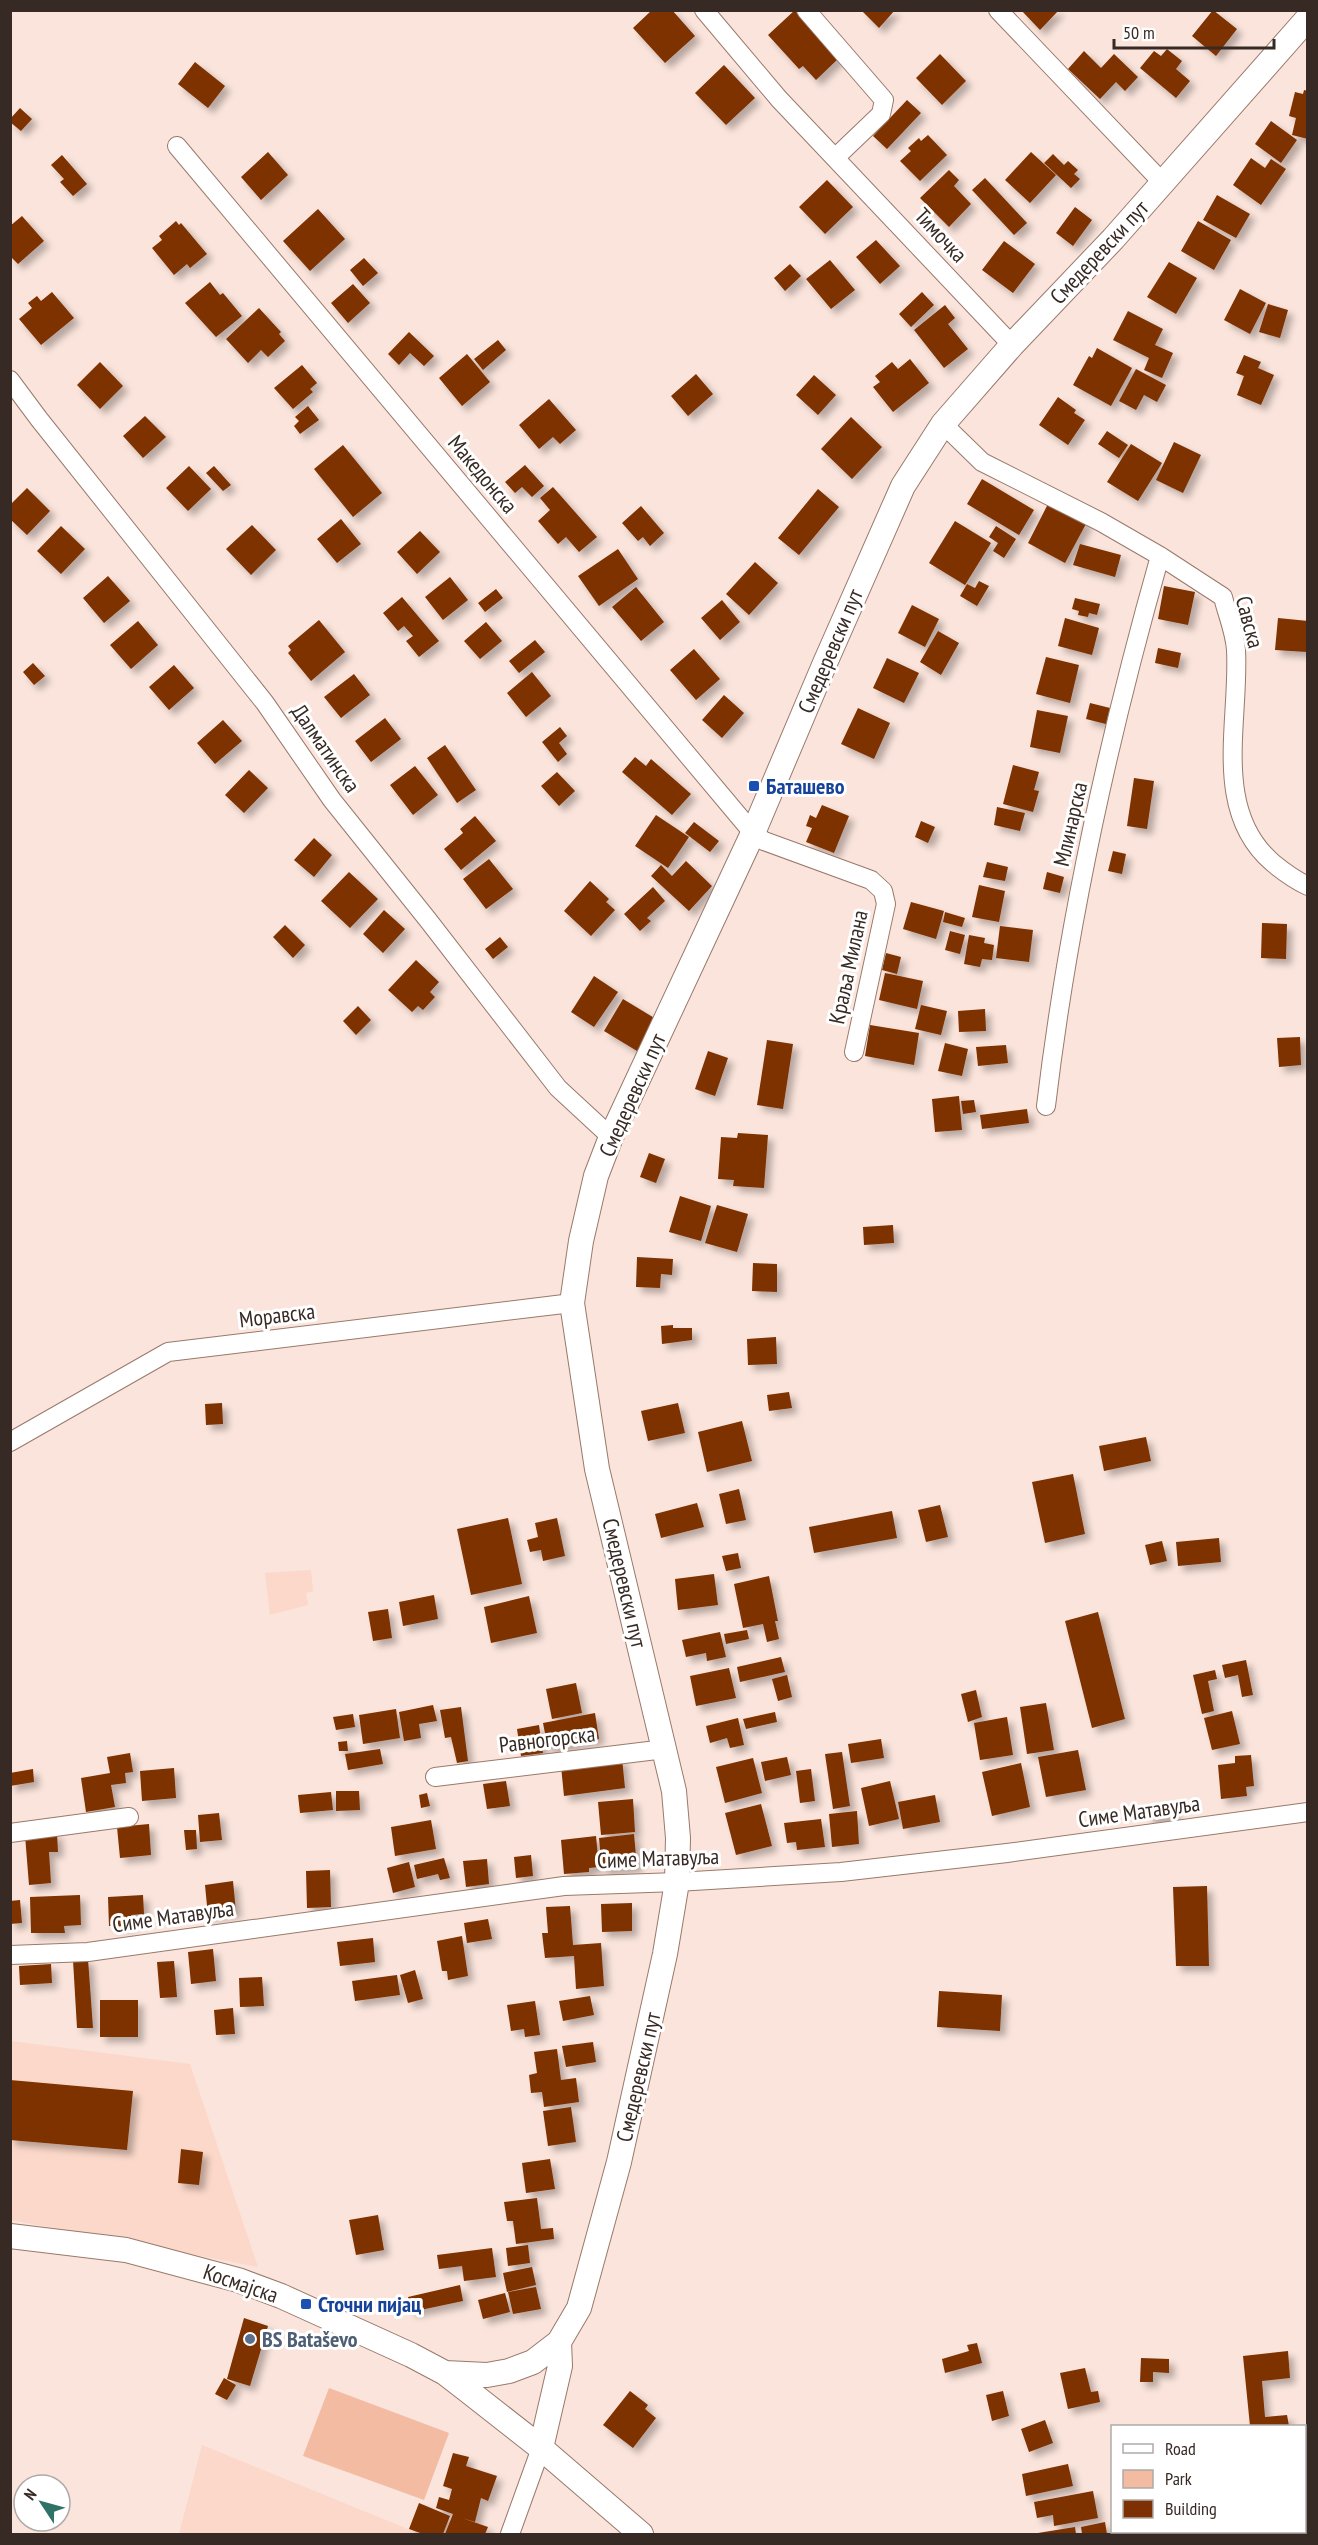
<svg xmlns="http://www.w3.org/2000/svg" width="1318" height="2545" font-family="'PT Sans Narrow',sans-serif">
<defs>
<filter id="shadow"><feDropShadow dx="5.5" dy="5.5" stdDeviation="3" flood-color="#0004"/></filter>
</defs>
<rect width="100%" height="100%" fill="#fae4db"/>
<!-- built -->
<path fill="#fbd8c9" d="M311,1570l2,21 -7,2 2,12 -38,10 -5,-42z
M11,2041l179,23 68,203 -247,-47z
M202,2445l218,89h-241z"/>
<!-- green -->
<path fill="#f3bba1" d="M329,2388l120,45 -25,67 -121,-44z"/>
<!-- building -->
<path fill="#7d3004" filter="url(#shadow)" d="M652,10h20l23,26 -30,27 -32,-35z
M795,10h7l37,48 -23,22 -13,-14 -4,3 -31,-34z
M861,10h34l-16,18z
M1021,10h38l-19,20z
M1213,10l24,19 -21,27 -24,-20z
M1167,49l15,12 -6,8 14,12 -14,17 -36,-30 14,-17 7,5z
M1084,51l17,17 13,-14 24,23 -13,14 -9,-9 -16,17 -32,-30z
M940,54l26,27 -24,24 -26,-27z
M195,62l30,24 -17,22 -30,-24z
M724,65l31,33 -29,27 -31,-32z
M1304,90l4,1v48l-16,-4 4,-17 -7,-2 6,-24 8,2z
M907,100l14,13 -34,36 -14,-13z
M20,108l12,11 -11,12 -11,-9v-3z
M1271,121l26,19 -16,23 -26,-19z
M928,135l19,20 -27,26 -20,-20 11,-10 -3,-3 11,-10 2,3z
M268,152l20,23 -27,25 -20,-23z
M1031,152l25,23 -26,28 -25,-23z
M1053,154l11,11 4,-4 10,9 -4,4 6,5 -9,9 -27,-25z
M62,155l25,29 -14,12 -13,-14 4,-3 -13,-14z
M1251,158l14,10 6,-9 15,10 -25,36 -28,-20z
M949,170l10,10 -5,6 17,18 -22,23 -29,-29z
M985,178l42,45 -13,12 -42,-45z
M827,180l26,27 -28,27 -26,-27z
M1217,195l33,19 -14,24 -33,-18z
M1075,207l17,13 -19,26 -17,-13z
M318,209l27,30 -35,32 -27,-30z
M22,216l22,25 -26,23 -8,-8v-30z
M176,221l3,4 2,-2 26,31 -17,14 -3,-4 -13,11 -22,-27 10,-8 -3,-4z
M1198,221l33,19 -17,30 -33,-19z
M876,240l24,26 -20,18 -24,-27z
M1004,241l31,23 -22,29 -31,-23z
M364,258l14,15 -15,13 -13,-16z
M830,260l25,30 -24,19 -25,-30z
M1169,262l28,16 -21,36 -29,-17z
M790,264l11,12 -16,15 -11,-13z
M210,282l10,13 3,-2 19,23 -26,21 -31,-34z
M353,284l17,19 -22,20 -17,-20z
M1240,289l26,14 -16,31 -26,-14z
M52,292l22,26 -33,27 -22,-26 13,-11 -4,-5 9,-7 4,5z
M922,292l12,13 -23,22 -12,-13z
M1268,304l20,6 -8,28 -21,-6z
M945,305l10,13 -7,6 20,25 -24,19 -30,-38z
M259,308l22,24 -2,2 6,7 -17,16 -7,-7 -13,13 -22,-24z
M1128,311l35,18 -8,16 18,8 -11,25 -18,-8 5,-12 -36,-18z
M409,332l25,24 -10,10 -14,-13 -11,12 -11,-11z
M498,340l8,10 -23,20 -9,-11z
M1097,348l35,20 -21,38 -38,-21 16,-29 3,2z
M467,354l23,28 -28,24 -23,-28z
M1244,355l17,7 -3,6 16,7 -13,30 -24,-10 7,-19 -8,-3z
M910,359l19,24 -36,29 -20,-25 7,-5 -5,-6 17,-14 6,7z
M100,362l23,24 -23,23 -23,-24z
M302,365l15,18 -7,6 3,3 -20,17 -19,-21z
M1136,369l30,16 -9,17 -13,-7 -8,15 -17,-9z
M696,374l17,20 -25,22 -17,-20z
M814,375l22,20 -18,20 -22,-20z
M1058,397l18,13 -2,3 11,7 -17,25 -29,-20z
M549,399l27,31 -16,14 -7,-7 -14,12 -20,-24z
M308,406l11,14 -19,14 -6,-8 5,-5 -4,-4z
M145,416l21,21 -23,21 -20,-22z
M851,417l31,30 -30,32 -31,-30z
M1107,431l21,14 -9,13 -21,-14z
M1174,442l27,13 -18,38 -27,-13z
M1131,444l31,19 -24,38 -31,-19z
M343,445l39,48 -29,24 -39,-48z
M525,465l19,21 -12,11 -10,-10 -7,6 -10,-11z
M189,466l22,23 -23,22 -22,-23z
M214,466l17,19 -8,6 -17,-18z
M982,479l52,31 -15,25 -52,-31z
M553,487l44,50 -18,15 -13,-15 -8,7 -20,-23 12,-11 -10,-12z
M27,488l23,23 -23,24 -17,-16v-14z
M818,489l21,18 -40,48 -21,-17z
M1049,502l38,20 -22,41 -37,-20z
M641,506l23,27 -14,13 -7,-9 -5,4 -16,-18z
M341,519l20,25 -24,19 -20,-24z
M955,521l36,22 -26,42 -36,-22z
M252,525l24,25 -25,25 -25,-26z
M61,526l24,23 -24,25 -24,-23z
M996,526l20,13 -12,19 -11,-7 5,-8 -9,-6z
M420,531l20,21 -23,22 -20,-22z
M1080,544l41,11 -6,22 -42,-12z
M618,549l20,30 -39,27 -21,-30z
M755,562l23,21 -29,32 -23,-21z
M108,576l22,25 -26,22 -21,-25z
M450,577l18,23 -25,20 -18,-23z
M979,581l10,5 -12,20 -17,-10 7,-12 8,4z
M1164,586l31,6 -7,33 -30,-6z
M636,587l28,35 -23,19 -29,-34z
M496,589l7,9 -18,14 -7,-9z
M402,597l37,44 -20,16 -13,-16 7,-5 -9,-10 -6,5 -15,-18z
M1075,598l25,6 -3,11 -8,-2 -1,4 -10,-2 1,-4 -7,-2z
M722,600l18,22 -20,18 -19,-22z
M912,605l27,14 -14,28 -27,-14z
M1065,618l34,10 -7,27 -34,-9z
M1278,618l30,3 -1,31 -32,-2z
M319,620l26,32 -34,29 -23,-28 3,-3 -3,-4z
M138,621l20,24 -27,24 -21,-24z
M486,622l16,19 -22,18 -16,-18z
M938,631l21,12 -18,32 -21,-13z
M535,640l10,12 -26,21 -10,-12z
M1158,648l23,5 -3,15 -23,-5z
M694,649l26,30 -24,21 -26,-30z
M1046,657l33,8 -9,38 -34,-9z
M887,658l32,15 -15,30 -31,-15z
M33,663l12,13 -11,9 -11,-13z
M174,665l20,23 -25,22 -20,-23z
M532,672l19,24 -25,21 -19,-24z
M354,674l16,21 -29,23 -17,-21z
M724,695l20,18 -22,25 -20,-18z
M1090,703l20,5 -4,16 -20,-5z
M858,708l32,15 -16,36 -33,-15z
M1037,710l31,6 -8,37 -30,-6z
M385,718l16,21 -30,23 -16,-21z
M223,720l19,21 -27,23 -18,-21z
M560,727l7,9 -8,7 8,11 -9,8 -16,-20z
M445,745l31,45 -19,13 -30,-45z
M635,757l11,9 5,-7 40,35 -19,21 -50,-43z
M1013,765l26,7 -5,18 5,1 -6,21 -30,-8z
M415,766l23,29 -25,20 -23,-30z
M249,770l19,18 -24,25 -19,-18z
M557,772l18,19 -16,15 -18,-20z
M1134,778l20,3 -7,48 -20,-3z
M822,805l27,11 -15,37 -28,-11 6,-14 -6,-2 4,-11 6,3z
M997,807l28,6 -5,18 -26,-6z
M656,815l33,22 -21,31 -33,-22z
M475,816l21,25 -35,29 -17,-21 19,-16 -3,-4z
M921,821l14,6 -7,16 -13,-6z
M694,822l25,19 -9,11 -25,-19z
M314,838l18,17 -18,22 -20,-17z
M1113,851l13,3 -4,20 -14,-3z
M489,859l24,30 -27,20 -23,-30z
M686,861l26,25 -23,25 -38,-35 10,-11 11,11z
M987,862l21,5 -3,14 -22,-4z
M349,872l29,27 -28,29 -29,-27z
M1047,872l17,5 -4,16 -17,-4z
M590,881l19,18 -3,3 9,8 -24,26 -27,-25z
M979,885l26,6 -6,31 -27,-5z
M653,887l12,14 -18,17 4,3 -11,10 -16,-17z
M911,902l33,9 -8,28 -33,-10z
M384,910l21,19 -22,24 -20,-19z
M945,912l20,6 -3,9 -19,-5z
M1262,923l25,1 -1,35 -25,-1z
M285,925l20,20 -12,13 -20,-21z
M1000,926l33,4 -4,32 -33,-4z
M950,931l15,4 -5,19 -15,-4z
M969,935l16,3 -1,5 10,2 -2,15 -10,-1 -2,8 -16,-3z
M500,937l8,10 -15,12 -8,-10z
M886,953l15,4 -4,17 -15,-4z
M416,960l23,22 -9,10 5,5 -12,13 -5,-4 -6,6 -24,-22z
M885,973l38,8 -6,28 -38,-9z
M594,976l24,16 -24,35 -23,-15z
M623,999l33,20 -19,32 -33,-20z
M921,1005l26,6 -6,24 -26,-6z
M358,1006l13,14 -15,15 -13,-14z
M985,1009l1,22 -27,1 -1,-21z
M870,1025l49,8 -5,32 -49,-9z
M1300,1037l1,28 -22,2 -2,-29z
M767,1040l26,4 -10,65 -26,-4z
M945,1043l23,6 -6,27 -24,-5z
M1006,1045l2,18 -30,3 -2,-19z
M708,1051l20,7 -13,38 -20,-7z
M959,1096l3,34 -27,2 -3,-33z
M974,1100l2,12 -13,2 -2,-13z
M1027,1109l2,14 -47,6 -2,-14z
M738,1133l30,2 -4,53 -31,-2 1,-6 -16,-1 3,-42 16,1z
M649,1153l16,6 -9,24 -16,-6z
M680,1196l31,10 -10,35 -32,-9z
M717,1205l31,9 -11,38 -32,-9z
M893,1225l1,18 -30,2 -1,-18z
M637,1257l36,2 -1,16 -11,-1 -1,14 -24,-1z
M753,1263l24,1v28l-25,-1z
M673,1325v3h19v12l-30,4 -1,-18z
M776,1337l1,27 -29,1 -1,-26z
M789,1392l3,16 -23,3 -2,-16z
M222,1403l1,21 -17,1 -1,-21z
M678,1403l7,30 -37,8 -7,-30z
M742,1421l10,40 -45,11 -9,-40z
M1146,1437l5,24 -47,10 -5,-25z
M1073,1474l12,60 -40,9 -13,-61z
M739,1489l7,31 -20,4 -7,-30z
M697,1503l7,24 -43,11 -6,-24z
M940,1505l8,32 -22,5 -8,-32z
M892,1511l5,27 -83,15 -5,-26z
M508,1518l14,66 -51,11 -14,-66z
M557,1518l8,38 -22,5 -2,-11 -11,2 -3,-12 11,-3 -3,-14z
M1219,1538l2,24 -43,4 -2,-24z
M1162,1541l5,20 -17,4 -5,-20z
M738,1553l3,15 -15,3 -4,-15z
M714,1574l4,31 -40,5 -3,-31z
M769,1576l9,45h-3l4,18 -12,3 -4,-18 -20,4 -9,-44z
M434,1595l4,24 -35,7 -4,-24z
M529,1596l8,37 -46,10 -7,-36z
M388,1609l4,29 -19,3 -5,-29z
M1098,1612l27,107 -33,9 -27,-107z
M747,1630l2,9 -23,5 -2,-10z
M720,1632l6,25 -19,4 -1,-8 -20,4 -4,-17z
M781,1657l4,15 -45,10 -3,-15z
M1246,1660l7,35 -11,2 -4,-22 -13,3 -3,-13z
M729,1668l7,30 -40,8 -6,-30z
M1215,1670l2,9 -9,2 6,30 -12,3 -9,-39z
M787,1675l5,22 -14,4 -6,-22z
M576,1683l6,30 -30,6 -6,-30z
M976,1690l6,27 -14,5 -7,-28z
M1046,1703l8,47 -27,4 -7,-47z
M433,1705l4,16 -18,3 2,14 -17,3 -5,-29z
M461,1707l7,54 -11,2 -6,-26 -6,1 -5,-28z
M396,1709l4,29 -37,6 -4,-29z
M1232,1711l8,33 -28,6 -8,-32z
M775,1712l2,10 -31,7 -3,-10z
M595,1713l4,26 -51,10 -5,-26z
M353,1714l2,13 -19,3 -3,-13z
M1007,1717l6,38 -33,5 -6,-37z
M738,1718l6,27 -14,3 -3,-10 -17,5 -4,-17z
M539,1725l4,28 -22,3 -4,-27z
M881,1739l3,19 -33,5 -3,-19z
M347,1741l1,10h-9l-1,-9z
M380,1749l3,15 -35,6 -3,-16z
M1078,1750l8,40 -40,7 -8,-40z
M842,1752l8,54 -17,3 -8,-55z
M130,1753l3,19 -8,1 1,10 -15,2 4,22 -29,5 -5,-34 29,-5 -3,-16z
M1251,1755l3,31 -8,1 1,9 -26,3 -3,-34 17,-2v-7z
M787,1757l4,18 -26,6 -4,-19z
M622,1758l3,30 -61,8 -3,-30z
M753,1758l9,35 -37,10 -9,-36z
M1021,1763l9,44 -38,9 -10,-44z
M174,1768l2,30 -34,3 -2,-30z
M33,1769l1,13 -24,4v-13z
M811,1769l4,32 -15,2 -4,-32z
M506,1781l4,25 -23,3 -4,-25z
M890,1781l9,38 -30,7 -8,-38z
M336,1791h23l1,19 -24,1z
M331,1792l2,18 -33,3 -2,-18z
M427,1793l3,13 -9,2 -2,-13z
M935,1795l5,27 -37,7 -5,-27z
M633,1799l2,33 -34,3 -3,-33z
M1173,1803l2,13 -27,4 -1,-13z
M761,1804l11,42 -36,9 -11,-42z
M857,1811l2,33 -27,3 -3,-33z
M219,1813l3,27 -22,2 -2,-27z
M821,1819l4,28 -28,3 -1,-8 -9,1 -3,-20z
M431,1820l5,29 -41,7 -4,-29z
M149,1824l2,31 -31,3 -3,-31z
M184,1830h12l1,19 -11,1z
M57,1833l1,19h-9l2,31 -22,2 -4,-50z
M634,1834l3,33 -35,3 -3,-32z
M596,1836l3,31 -10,1v4l-25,2 -3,-34z
M531,1855l2,21 -17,2 -2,-21z
M444,1858l6,20 -10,2 -2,-6 -21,5 -3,-14z
M487,1859l2,25 -23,3 -3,-26z
M409,1862l6,25 -22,6 -6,-25z
M330,1870l1,37 -24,1 -1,-37z
M233,1881l3,31 -28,4 -3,-31z
M1207,1886l2,80h-33l-3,-79z
M80,1895l1,30 -17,1 1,7h-34l-1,-36z
M143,1895l1,19 -13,1v11h-22l-1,-29z
M20,1900l2,23 -12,1v-23z
M632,1903v28l-30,1 -1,-28z
M570,1906l3,39 28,-2 3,43 -28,3 -2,-33 -29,2 -3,-25h6l-2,-26z
M488,1919l4,20 -25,4 -3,-20z
M462,1936l6,40 -20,4 -1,-9h-5l-5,-30z
M373,1938l2,24 -35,4 -3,-24z
M213,1949l3,32 -25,3 -3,-32z
M88,1959l5,69h-16l-4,-68z
M174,1961l3,36 -17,1 -3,-36z
M51,1964l1,19 -32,2 -1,-19z
M415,1970l8,29 -15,4 -8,-28z
M397,1975l3,20 -45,6 -3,-20z
M262,1977l2,29 -24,1 -1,-29z
M939,1991l63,4 -2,36 -63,-4z
M590,1996l4,19 -31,6 -4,-20z
M100,2000h38v37h-38z
M535,2001l5,34 -15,2 -1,-8 -13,2 -4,-26z
M233,2008l2,26 -19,1 -2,-25z
M593,2042l3,20 -30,5 -4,-21z
M557,2049l4,31 15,-2 3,24 -35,5 -2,-15 -11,1 -2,-18 8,-2 -3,-21z
M10,2080l123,11 -6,59 -117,-10z
M571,2107l5,35 -28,4 -5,-35z
M181,2149l22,3 -4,33 -21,-2z
M550,2159l5,30 -29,4 -4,-30z
M537,2198l4,31 12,-1 1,11 -38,5 -3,-23h-6l-3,-19z
M378,2215l6,35 -28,5 -7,-35z
M528,2245l2,18 -22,3 -2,-18z
M492,2248l4,29 -32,4 -2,-15 -23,3 -2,-14z
M532,2267l4,18 -29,7 -4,-19z
M460,2285l3,16 -52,11 -3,-15z
M536,2287l5,22 -28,5 -5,-22z
M505,2293l5,19 -27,7 -5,-19z
M244,2318l24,8 -18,60 -23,-7z
M977,2343l5,20 -37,10 -3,-14 27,-8 -2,-6z
M1288,2351l2,27 -28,3 3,36 22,-2 2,11h-39l-7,-70z
M1141,2358l28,1v14l-16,-1v10h-13z
M1085,2368l6,24 7,-1 2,11 -32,7 -8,-36z
M224,2378l12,7 -9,15 -12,-6z
M630,2391l18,14 -3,4 11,9 -23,30 -30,-23z
M1003,2391l6,25 -17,5 -6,-26z
M1045,2420l8,23 -24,9 -8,-23z
M453,2453l16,4 -3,9 31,10 -9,25 -7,-3 -6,24 -13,-4 26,9 -3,7h-40l8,-20 -17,-6 3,-11 10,3 3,-11 -9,-3z
M1068,2464l5,22 -47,10 -4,-22z
M1093,2491l5,27 -44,8 -1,-11 -16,3 -3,-16z
M419,2503l31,13 -7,18h-20l-14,-5z
M1105,2522l2,12h-25l-1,-7z
M1075,2527l1,7h-38v-1z"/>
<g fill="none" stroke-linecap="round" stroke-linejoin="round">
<defs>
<path id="lane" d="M1218,2532l1,2"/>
<path id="street" d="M704,10l75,89 233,246
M806,10l78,90 -3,14 -46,44
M998,10l165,173
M177,146l576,687 11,8 107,39 12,11 3,13 -32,148
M10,380l29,39 226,284 67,97 96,120 130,168 53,49
M943,424l39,38 119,60 59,34 63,41c4,17 12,35 13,53 4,71 -25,160 37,213 11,9 22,17 35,23
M1046,1106c22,-186 63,-370 114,-550
M10,1442l158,-90 404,-49
M435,1777l230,-28
M10,1833l119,-16
M10,1955l78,-3 476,-66 113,-4 164,-10 166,-19 301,-41
M510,2534l31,-86"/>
<path id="secondary" d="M10,2236l116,14 112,30 43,16 130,59 34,18 22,17 74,58 100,86
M445,2373l42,2 22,-4 24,-9 26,-20 20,-34 40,-146 46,-208 12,-72 1,-44 -4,-47 -77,-322 -25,-166 9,-62 15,-65 15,-39 142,-304 72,-170 78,-177 40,-62 69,-79 101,-106 195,-221
M541,2448l19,-82 -1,-24"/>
</defs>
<!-- lane casing -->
<use href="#lane" stroke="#99796b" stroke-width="10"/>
<!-- street casing -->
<use href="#street" stroke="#99796b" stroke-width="20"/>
<!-- secondary casing -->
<use href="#secondary" stroke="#99796b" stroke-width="26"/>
<!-- lane -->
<use href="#lane" stroke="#fff" stroke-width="9"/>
<!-- street -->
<use href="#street" stroke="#fff" stroke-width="18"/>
<!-- secondary -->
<use href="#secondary" stroke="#fff" stroke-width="24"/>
</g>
<!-- markers -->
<g fill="#1a4fb4" stroke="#fff" stroke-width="2">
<rect x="748" y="780" width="12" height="12" rx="3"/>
<rect x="300" y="2298" width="12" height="12" rx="3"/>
</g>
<circle fill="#5c6f8a" stroke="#fff" stroke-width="2" cx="250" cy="2339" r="6"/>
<g text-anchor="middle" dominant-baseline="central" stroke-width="6" stroke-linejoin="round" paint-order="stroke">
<!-- street labels -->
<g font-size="22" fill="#372a24" stroke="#fff">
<text transform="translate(941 235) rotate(47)">Тимочка</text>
<text transform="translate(1099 252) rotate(-47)">Смедеревски пут</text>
<text transform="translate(483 474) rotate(50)">Македонска</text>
<text transform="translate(1250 622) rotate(75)">Савска</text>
<text transform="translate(830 651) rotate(-67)">Смедеревски пут</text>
<text transform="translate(326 748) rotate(55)">Далматинска</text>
<text transform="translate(1070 824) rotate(-77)">Млинарска</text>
<text transform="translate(848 967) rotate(-78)">Краља Милана</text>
<text transform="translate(632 1095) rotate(-66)">Смедеревски пут</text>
<text transform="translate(277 1315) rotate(-7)">Моравска</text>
<text transform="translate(625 1583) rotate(77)">Смедеревски пут</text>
<text transform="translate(547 1739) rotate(-7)">Равногорска</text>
<text transform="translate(1139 1811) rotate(-8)">Симе Матавуља</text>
<text transform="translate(658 1858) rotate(-2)">Симе Матавуља</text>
<text transform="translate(173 1916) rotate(-8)">Симе Матавуља</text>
<text transform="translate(638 2077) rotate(-77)">Смедеревски пут</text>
<text transform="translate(241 2283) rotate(19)">Космајска</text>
</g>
<!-- transit labels -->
<g font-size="22" font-weight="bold" fill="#164399" stroke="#fff" text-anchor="start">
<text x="766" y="786">Баташево</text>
<text x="318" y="2304">Сточни пијац</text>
</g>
<!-- service labels -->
<g font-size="22" font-weight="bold" fill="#4e5e75" stroke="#fff" text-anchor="start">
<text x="262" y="2339">BS Bataševo</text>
</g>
</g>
<!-- border -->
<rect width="1318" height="2545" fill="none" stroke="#372a24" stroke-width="24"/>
<!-- legend -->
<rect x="1111" y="2425" width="195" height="108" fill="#ffffff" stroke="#afaaa7" stroke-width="1.5"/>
<rect x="1123" y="2444" width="30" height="9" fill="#ffffff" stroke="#afaaa7" stroke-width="1.5"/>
<text x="1165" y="2455" font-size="18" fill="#372a24">Road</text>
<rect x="1123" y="2470" width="30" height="18" fill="#f3bba1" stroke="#afaaa7" stroke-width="1.5"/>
<text x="1165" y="2485" font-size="18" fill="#372a24">Park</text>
<rect x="1123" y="2500" width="30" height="18" fill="#7d3004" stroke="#afaaa7" stroke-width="1.5"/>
<text x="1165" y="2515" font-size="18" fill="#372a24">Building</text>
<!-- north arrow -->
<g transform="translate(42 2503) rotate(306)"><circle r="28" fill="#ffffff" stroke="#afaaa7" stroke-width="1.5"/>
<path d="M0-4.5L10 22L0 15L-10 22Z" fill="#307366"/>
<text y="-9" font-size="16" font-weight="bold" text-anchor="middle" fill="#372a24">N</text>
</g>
<!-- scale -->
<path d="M1114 39v9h160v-9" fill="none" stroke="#372a24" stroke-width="3"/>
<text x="1123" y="39" font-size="18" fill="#372a24" stroke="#ffffff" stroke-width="4.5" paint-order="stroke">50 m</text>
</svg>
